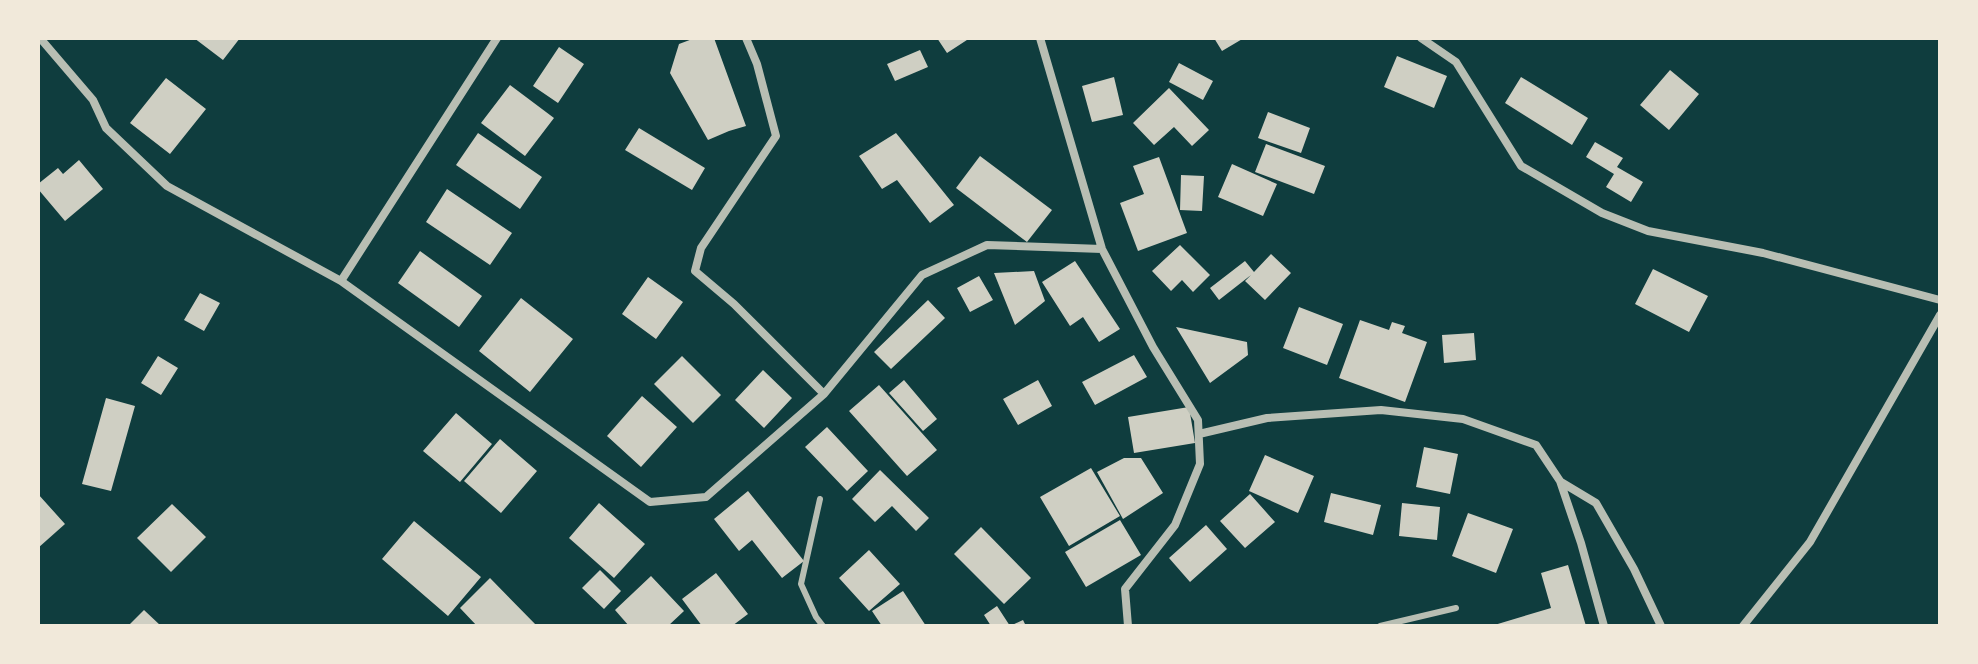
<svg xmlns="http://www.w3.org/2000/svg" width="1978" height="664" font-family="Lato,sans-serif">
<rect width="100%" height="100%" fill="#0f3d3e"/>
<!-- building -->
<path fill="#cfcfc3" d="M194,38h46l-17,22z
M695,38h19l32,88 -17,5 -21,9 -38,-67 9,-29z
M937,38h33l-23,15z
M1214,38h30l-22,13z
M559,47l25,17 -26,39 -25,-17z
M920,50l8,17 -33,14 -8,-17z
M1397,56l50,20 -13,32 -50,-21z
M1179,63l34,18 -10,19 -34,-18z
M1670,70l29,24 -30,36 -29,-25z
M1114,77l9,38 -31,7 -10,-36z
M1521,77l67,41 -16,27 -67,-42z
M166,78l40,31 -36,45 -40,-31z
M510,85l44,33 -29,38 -44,-33z
M1169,88l40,42 -17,16 -18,-19 -20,18 -21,-22z
M1268,112l42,16 -9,25 -43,-15z
M639,128l66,40 -13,22 -67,-40z
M478,133l64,44 -22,32 -64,-44z
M896,133l58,72 -24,18 -33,-43 -15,9 -23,-33z
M1595,142l28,16 -6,9 26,15 -12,20 -25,-15 8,-13 -28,-17z
M1266,144l59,22 -11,28 -59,-22z
M980,156l72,54 -25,32 -71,-54z
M1159,157l28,76 -49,18 -18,-48 24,-9 -11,-28z
M79,160l24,29 -38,32 -27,-32v-5l20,-16 5,6z
M1232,164l45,20 -14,32 -45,-19z
M1181,175l23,1 -2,35 -22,-1z
M447,189l65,44 -22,32 -64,-43z
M1180,245l30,30 -17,17 -11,-12 -11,11 -19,-20z
M420,251l62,45 -23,31 -61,-44z
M1271,254l20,19 -26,27 -20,-19 6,-6 -32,25 -9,-12 35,-27 9,11z
M1075,261l45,68 -21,13 -16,-25 -13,9 -28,-44z
M1653,269l55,27 -19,36 -54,-28z
M1034,271l11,30 -30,24 -21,-52z
M979,276l14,24 -23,12 -13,-24z
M648,277l35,25 -27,37 -34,-25z
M200,293l20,10 -16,28 -20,-11z
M521,298l52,41 -43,53 -51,-41z
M928,300l17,18 -54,51 -17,-17z
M1299,307l44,17 -16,41 -44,-17z
M1360,320l29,10 3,-8 13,4 -3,7 25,9 -22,60 -66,-24z
M1176,327l71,15 1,13 -38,28z
M1474,333l2,27 -32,3 -2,-28z
M1134,355l13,22 -52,28 -13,-23z
M158,356l20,12 -17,27 -20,-12z
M682,356l39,39 -28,28 -39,-39z
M763,370l29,28 -28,30 -29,-28z
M904,380l33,39 -14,12 -34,-38z
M1038,380l14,26 -34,19 -15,-26z
M879,385l58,65 -30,26 -58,-65z
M642,396l35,31 -36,40 -34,-31z
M106,398l29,8 -24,85 -29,-7z
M1189,407l6,36 -61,10 -6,-36z
M456,413l36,31 -32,38 -37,-31z
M827,427l41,44 -21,20 -42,-44z
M500,439l37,32 -36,42 -37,-32z
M1424,447l34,7 -8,40 -34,-7z
M1265,455l49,21 -16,37 -49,-22z
M1124,458h17l22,35 -40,26 -26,-47z
M1091,468l29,48 -51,30 -29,-49z
M880,470l49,48 -13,13 -24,-25 -17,16 -23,-23z
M748,491l56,70 -22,17 -30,-38 -13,11 -25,-32z
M1331,493l50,12 -8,30 -49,-13z
M38,494l27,30 -27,24z
M1250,494l25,28 -30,26 -25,-27z
M599,503l46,41 -31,34 -45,-40z
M1402,503l38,4 -3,33 -38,-4z
M172,504l34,33 -35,35 -34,-34z
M1468,513l45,16 -17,44 -44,-17z
M1120,520l21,35 -55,32 -21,-35z
M414,521l67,56 -33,39 -66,-57z
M1206,525l21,24 -37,33 -21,-24z
M981,527l50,51 -27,26 -50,-50z
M869,550l31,34 -31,27 -30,-33z
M1568,565l18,61h-95l60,-18 -10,-35z
M600,570l21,21 -17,18 -22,-21z
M716,573l32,41 -16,12h-30l-20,-27z
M651,576l33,35 -16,15h-39l-14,-16z
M490,578l47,48h-60l-17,-18z
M903,591l23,35h-44l-10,-15z
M997,606l13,20 13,-6 3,6h-35l-7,-11z
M144,610l17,16h-33z"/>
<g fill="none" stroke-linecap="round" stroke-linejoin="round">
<!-- service -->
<path stroke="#b8beb3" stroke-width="6" d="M820,499l-19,85 15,33 7,9
M1380,626l76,-18"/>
<!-- minor -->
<path stroke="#b8beb3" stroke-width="8" d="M40,38l53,62 13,28 61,58 174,95 309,221 56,-5 118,-103 98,-119 65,-30 115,4
M746,38l11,26 19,72 -75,112 -6,23 39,33 90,90
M1040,38l62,211 51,98 45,73 2,44 -25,61 -50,64 3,37
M1421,38l35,24 65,104 81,47 46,18 115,22 177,47
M341,281l156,-243
M1199,434l68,-16 114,-8 82,9 73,26 24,36 21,62 23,83
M1561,482l35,21 38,66 27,57
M1743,626l67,-84 130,-227"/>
</g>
<!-- border -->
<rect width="1978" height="664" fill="none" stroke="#f1e9da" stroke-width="80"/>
</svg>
